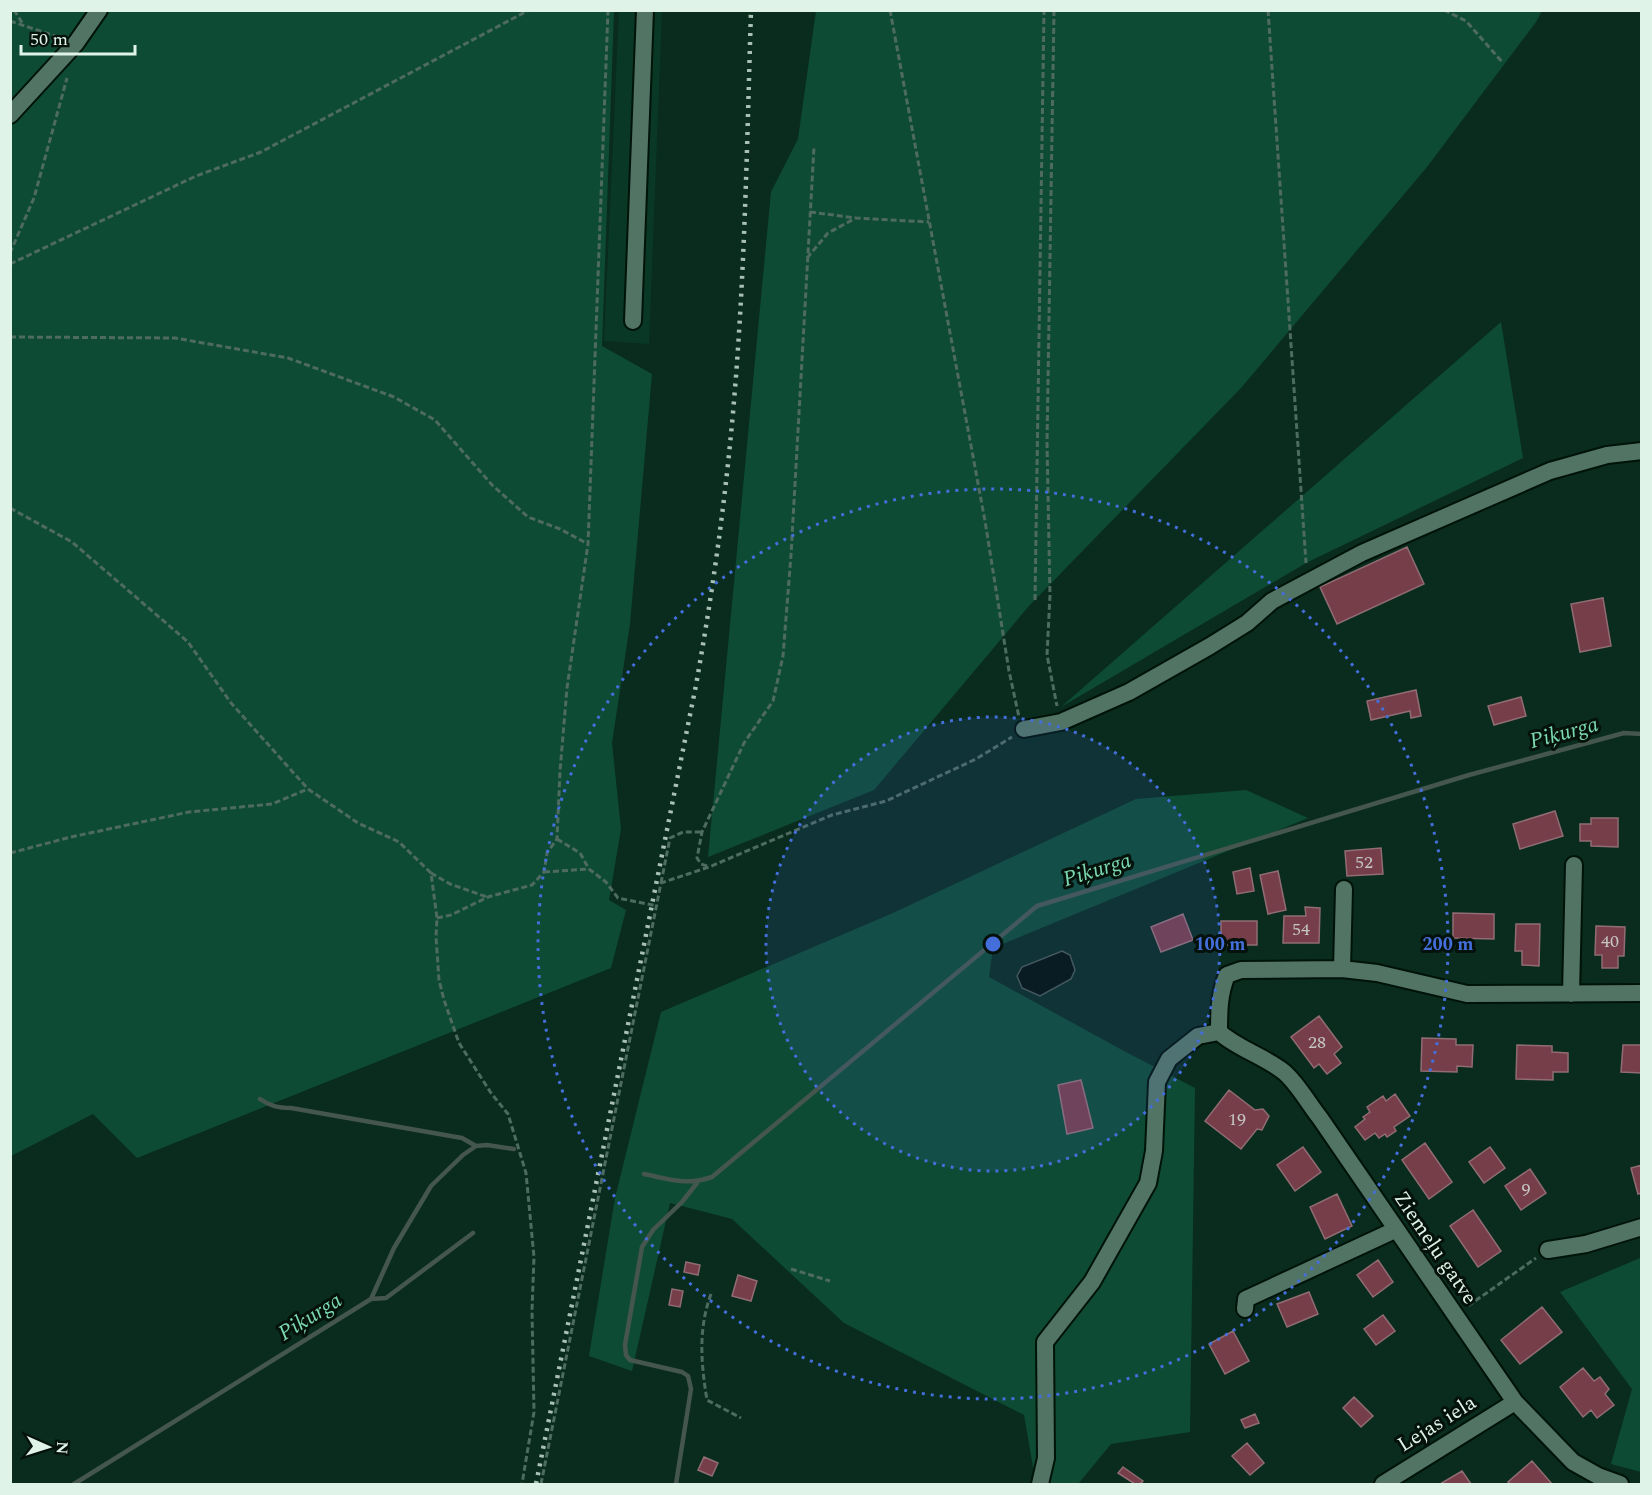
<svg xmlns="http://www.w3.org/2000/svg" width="1652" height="1495" font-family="Spectral,serif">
<rect width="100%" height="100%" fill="#092c1f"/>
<!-- built -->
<path fill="#0a3827" d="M619,11h43l-13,333 -45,-3z"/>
<!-- green -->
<path fill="#0e4b35" d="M11,11h603l-12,335 50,28 -22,250 -18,119 9,86 -12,71 17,10 -15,58 -474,190 -44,-44 -82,42z
M816,11h726l-6,11 -109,145 -186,221 -213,219 -154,183 -166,67 63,-665 27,-53z
M1501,322l22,136 -217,105 -245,144z
M1246,790l62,28 -315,130 -4,29 135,74 71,37 -5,344 -79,12 -33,40h-42l-12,-69 -180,-92 -112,-104 -62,-16 -38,168 -43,-15 26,-158 46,-186 232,-99 243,-114z
M1640,1258l2,3 -1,211 -30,-8 21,-75 -72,-97z"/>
<!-- water -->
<path fill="#02120b" stroke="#45564e" stroke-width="1.5" d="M1062,951l8,4 5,15 -4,9 -31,17 -18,-8 -5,-12 5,-9z"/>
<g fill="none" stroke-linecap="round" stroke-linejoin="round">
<!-- stream -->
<path stroke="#45564e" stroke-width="4.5" d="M260,1099c10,7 18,9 31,9l171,30 14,8
M644,1174c25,5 42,12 68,3l325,-271 432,-131 155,-42 18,1
M371,1299l15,-1 87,-65
M74,1484l297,-185 23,-51 37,-62 32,-31 13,-9 11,-1 27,4
M676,1484l15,-95 -3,-13 -6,-4 -52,-12 -4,-5 -1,-10 17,-98 11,-17 29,-28 15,-19"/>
</g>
<!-- building -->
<path fill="#753e49" stroke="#916c73" stroke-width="1.5" d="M1407,547l17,37 -87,40 -17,-37z
M1603,598l8,48 -31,6 -9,-48z
M1416,690l5,26 -10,2 -1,-7 -39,9 -4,-19z
M1521,697l5,19 -32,9 -6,-19z
M1555,811l8,25 -43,13 -7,-25z
M1591,818h27v29l-27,-1v-5h-11v-17h11z
M1381,848l2,26 -36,2 -2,-25z
M1250,868l4,23 -17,3 -4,-22z
M1278,871l8,39 -18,4 -8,-39z
M1305,907l15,1 -1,35h-36l1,-27h22z
M1453,913l41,1v25l-41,-1z
M1183,914l10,26 -32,12 -10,-25z
M1221,921h36v24h-36z
M1516,924h24l-1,42 -17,-1v-14h-7z
M1596,926l29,1 -1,29h-6v12h-16v-13h-7z
M1319,1016l23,31 -8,7 7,9 -14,11 -8,-10 -5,4 -23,-31z
M1422,1038l34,1v6h17l-1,22 -15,-1v6l-36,-1z
M1517,1045l35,1v6l16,1v19h-15v8l-37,-1z
M1623,1045h19v28l-21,-1z
M1081,1080l12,48 -26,6 -9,-49z
M1229,1090l26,20 8,-1 6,7 -7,14 -5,-1 -16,20 -36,-28z
M1395,1094l15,22 -16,11 2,4 -9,6 -2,-3 -6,4 -4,-5 -10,7 -10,-13 10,-8 -2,-2 7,-5 -3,-5 16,-11 3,5z
M1425,1143l27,39 -23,17 -27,-39z
M1303,1147l18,25 -26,19 -18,-26z
M1490,1147l15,21 -21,15 -15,-21z
M1642,1165v28l-4,1 -7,-26z
M1530,1169l16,24 -25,17 -16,-24z
M1337,1194l15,32 -27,13 -15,-32z
M1473,1210l28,41 -23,16 -28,-41z
M1378,1260l15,22 -20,15 -16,-22z
M686,1262l14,3 -2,10 -14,-3z
M738,1275l19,6 -6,20 -19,-5z
M672,1289l11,2 -3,16 -11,-2z
M1309,1292l9,22 -31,13 -10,-23z
M1542,1307l20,25 -42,32 -19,-24z
M1383,1315l12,16 -19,14 -12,-16z
M1233,1331l16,30 -24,13 -16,-30z
M1583,1368l11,13 6,-4 9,12 -4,5 9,11 -17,13 -6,-8 -8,7 -23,-30z
M1354,1397l19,19 -12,11 -18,-19z
M1255,1414l4,9 -14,5 -4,-8z
M1247,1443l17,20 -14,12 -18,-19z
M704,1457l14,6 -6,13 -14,-6z
M1532,1461l20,23h-41l-3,-2z
M1123,1467l20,14 -3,3h-5l-17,-11z
M1462,1471l9,13h-31z"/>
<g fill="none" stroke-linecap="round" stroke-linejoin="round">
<defs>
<path id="minor" d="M10,115l66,-72 23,-33
M633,321l12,-311
M1024,729l37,-7 68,-30 81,-46 37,-23 25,-22 90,-48 188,-82 57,-16 35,-4
M1342,969l2,-80
M1571,994l3,-129
M1219,1032c19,17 45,24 65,40 14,12 24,31 36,46l195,284 58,60 25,14 22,8
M1219,1032c0,-20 0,-38 8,-57l14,-5 101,-1 35,4 90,21 175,-1
M1548,1250l38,-6 56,-17
M1245,1309l1,-10 149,-69
M1040,1484l6,-26 -1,-116 47,-60 56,-99 6,-32 3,-69 12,-23 29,-23 21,-4
M1383,1484l132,-82"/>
</defs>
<!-- minor casing -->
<use href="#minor" stroke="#00130a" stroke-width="20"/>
<!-- path -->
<path stroke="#4e6b5f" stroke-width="3" stroke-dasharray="6 3" stroke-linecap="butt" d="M14,10l9,14
M890,10l95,511 24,150 10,46
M1054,10l-7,433 3,152 -3,60 10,51
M1268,10l38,553
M1444,10l22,11 37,42
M10,21l51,17
M810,212l46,6 73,4
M10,253l24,-55 33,-120
M807,258l21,-25 26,-14
M10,264l186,-88 65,-24 268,-142
M10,337l165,1 113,20 106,39 41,23 57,65 36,32 32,12 28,15
M10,508l62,34 116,100 43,61 77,86 50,34 41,19 32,31 6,45 -1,19 3,43 5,20 15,43 32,50 17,21 18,59 8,84 -2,53 2,102 -12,72
M1035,600l9,-590
M557,839l23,14 9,16 17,13 12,16 39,8
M10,853l61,-16 118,-25 83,-8 36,-15
M707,866l-6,-2 -4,-6 5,-26 42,-89 29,-42 10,-45 8,-101 23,-408
M544,872l45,-3
M431,873l19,11 37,13
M661,883l9,-45 13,-6h19
M437,918l14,-3 37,-18 44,-12 12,-13 3,-19 10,-14 3,-68 7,-83 21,-144 20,-534
M791,1269l39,12
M711,1294c-13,35 -10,70 -4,106l34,18
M1468,1306l68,-48
M541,1484l120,-601 48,-16 123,-52 54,-14 90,-42 36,-22"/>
<!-- minor -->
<use href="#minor" stroke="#517464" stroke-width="16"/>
<!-- rail -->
<path stroke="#a9c0b5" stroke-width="4.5" stroke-dasharray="3 6" stroke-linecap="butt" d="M536,1484l160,-799c17,-95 30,-189 38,-284 11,-130 13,-260 17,-391"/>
</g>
<!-- distance rings -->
<circle cx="993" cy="944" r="227" fill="#446fdb" fill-opacity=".12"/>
<g fill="none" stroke="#446fdb" stroke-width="3" stroke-dasharray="3 6">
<circle cx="993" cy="944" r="227"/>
<circle cx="993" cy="944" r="455"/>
</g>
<g text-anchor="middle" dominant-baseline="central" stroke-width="6" stroke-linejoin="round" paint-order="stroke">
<!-- number labels -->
<g font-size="18" fill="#c5c6c1">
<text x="1364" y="862">52</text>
<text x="1301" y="929">54</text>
<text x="1610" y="941">40</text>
<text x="1317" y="1042">28</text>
<text x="1237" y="1119">19</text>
<text x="1526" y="1189">9</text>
</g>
<!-- street labels -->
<g font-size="21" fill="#e0f3e9" stroke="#05120b">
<text transform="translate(1435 1248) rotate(56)">Ziemeļu gatve</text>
<text transform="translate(1437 1424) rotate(-32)">Lejas iela</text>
</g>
<!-- water labels -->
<g font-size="22" font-style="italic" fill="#7bd9b0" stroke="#05120b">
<text transform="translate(1564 733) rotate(-15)">Piķurga</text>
<text transform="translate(1097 870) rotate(-17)">Piķurga</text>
<text transform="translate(310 1317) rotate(-32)">Piķurga</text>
</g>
</g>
<circle cx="993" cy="944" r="9" fill="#446fdb" stroke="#05120b" stroke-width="3"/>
<g font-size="18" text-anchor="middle" font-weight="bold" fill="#446fdb" stroke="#05120b" stroke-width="6" stroke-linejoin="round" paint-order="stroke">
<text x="1220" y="950">100 m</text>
<text x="1448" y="950">200 m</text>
</g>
<!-- border -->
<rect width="1652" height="1495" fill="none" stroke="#e0f3e9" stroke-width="24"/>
<!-- north arrow -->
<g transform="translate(48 1447) rotate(93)" stroke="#05120b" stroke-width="4.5" paint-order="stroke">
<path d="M0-4.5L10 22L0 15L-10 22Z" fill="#e0f3e9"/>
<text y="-9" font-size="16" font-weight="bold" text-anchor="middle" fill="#e0f3e9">N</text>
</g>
<!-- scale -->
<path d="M21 45v9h114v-9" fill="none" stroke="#e0f3e9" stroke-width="3"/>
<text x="30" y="45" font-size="18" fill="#e0f3e9" stroke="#05120b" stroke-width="4.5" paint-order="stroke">50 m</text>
</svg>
